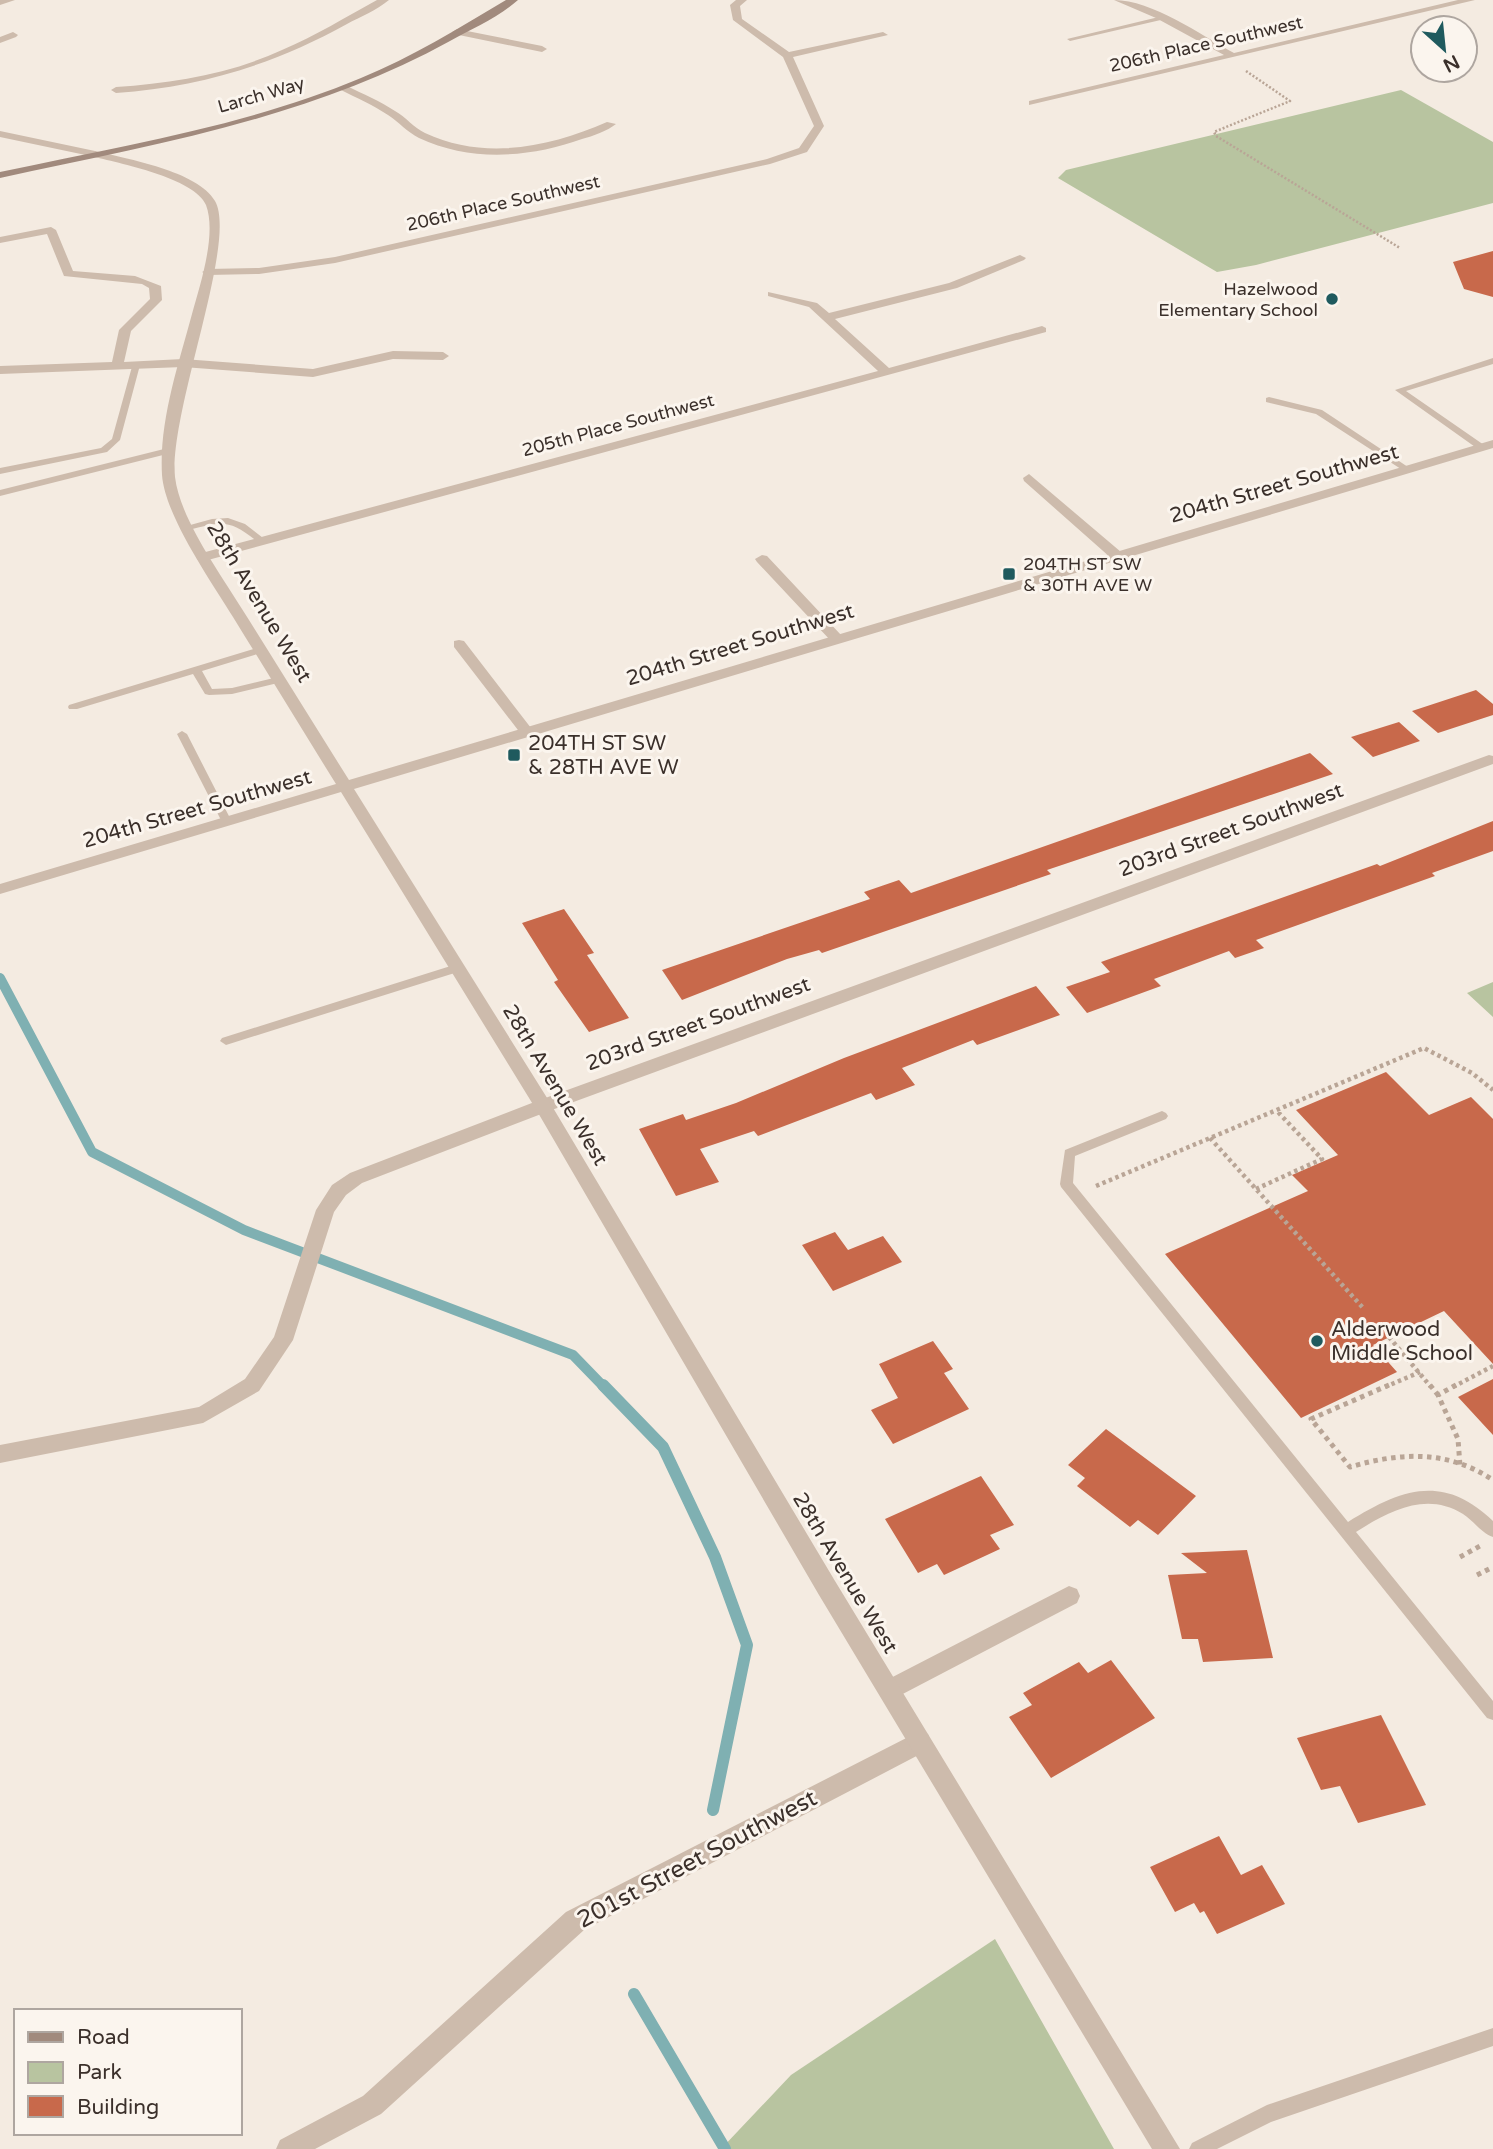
<svg xmlns="http://www.w3.org/2000/svg" width="1493" height="2149" font-family="'Varela Round',sans-serif">
<rect width="100%" height="100%" fill="#f4ebe1"/>
<!-- green -->
<path fill="#b8c4a0" d="M1401,90l92,52v61l-237,62 -39,7 -159,-94 8,-8z
M1493,982v35l-26,-24z
M995,1939l119,210h-393l70,-74z"/>
<g fill="none" stroke-linecap="round" stroke-linejoin="round">
<!-- stream-far1 -->
<path stroke="#7fb0b2" stroke-width="10" d="M0,978l92,174 152,78 329,125 31,32"/>
<!-- stream -->
<path stroke="#7fb0b2" stroke-width="12" d="M603,1385l60,62 52,110 32,88 -34,165
M634,1994l91,155"/>
</g>
<!-- building -->
<path fill="#c8694b" d="M1493,251v46l-29,-8 -11,-27z
M1476,690l17,14v11l-55,18 -26,-22z
M1399,722l21,19 -47,16 -22,-20z
M1310,753l23,21 -286,96 4,4 -229,79 -3,-3 -32,9 -105,41 -20,-30 208,-71 -6,-7 35,-12 12,13z
M1493,821v30l-61,22 3,3 -179,64 8,8 -29,10 -6,-7 -75,28 7,7 -74,27 -21,-26 44,-15 -9,-10 276,-98 3,2z
M564,909l30,44 -7,2 42,63 -40,14 -35,-50 4,-2 -36,-57z
M1036,986l24,29 -83,30 -4,-5 -71,28 13,17 -39,15 -5,-7 -113,43 -4,-5 -54,18 19,33 -43,14 -37,-67 44,-15 3,6 50,-17 108,-45z
M1386,1072l43,43 42,-18 22,22v245l-49,-53 -71,34 24,27 -96,46 -136,-164 143,-63 -16,-16 46,-20 -42,-45z
M835,1232l13,18 35,-14 19,26 -69,29 -31,-46z
M933,1341l20,28 -9,4 25,36 -76,35 -22,-34 27,-12 -19,-34z
M1493,1379v56l-35,-38z
M1106,1429l90,67 -38,39 -20,-15 -8,7 -53,-41 8,-8 -17,-13z
M981,1476l33,49 -24,10 10,14 -56,26 -7,-11 -19,9 -33,-54z
M1247,1550l26,108 -70,4 -5,-23h-16l-14,-64 39,-2 -26,-20z
M1111,1660l44,58 -104,60 -42,-61 23,-12 -9,-12 56,-31 9,11z
M1381,1715l45,90 -68,18 -18,-37 -19,4 -24,-52z
M1219,1836l22,39 21,-10 23,39 -68,30 -13,-23 -4,2 -6,-10 -19,9 -25,-45z"/>
<g fill="none" stroke-linecap="round" stroke-linejoin="round">
<!-- path-far2 -->
<path stroke="#b9a596" stroke-width="2.5" stroke-dasharray="2 2" stroke-linecap="butt" d="M1246,71l44,30 -76,31 2,4 184,112"/>
<!-- path-far1 -->
<path stroke="#b9a596" stroke-width="4.5" stroke-dasharray="3.5 3.5" stroke-linecap="butt" d="M1210,1138l154,171
M1096,1186l328,-138 48,25 21,17
M1256,1189l66,-30 -45,-48
M1389,1337l42,50
M1385,1387l35,-15
M1453,1387l40,-21"/>
<!-- path -->
<path stroke="#b9a596" stroke-width="5" stroke-dasharray="4.5 4.5" stroke-linecap="butt" d="M1389,1385l-78,34 39,48c51,-15 98,-17 143,13
M1430,1385l8,10
M1456,1385l-18,10 20,44 2,27
M1460,1557l20,-11
M1477,1575l16,-8"/>
<!-- service -->
<path fill="#cdbbac" fill-rule="evenodd" d="M1163,16l2,1v2l-95,22 -3,-2z
M1493,358v6l-87,27 78,54v4h-6l-83,-59z
M133,363l7,2 -20,75 -13,12 -107,22v-6l101,-20 11,-9z
M1269,397l53,13 89,59 -7,2 -88,-57 -50,-12v-4z
M168,448l4,3 -1,2 -171,43v-6z
M228,518l17,6 22,17 -5,3 -3,-1c-30,-24 -35,-22 -71,-13l-5,-3 29,-8z
M260,647l4,1v4l-62,19 10,18 20,-1 46,-11 5,3 -1,2 -50,12 -23,1 -4,-1 -12,-20 -116,35h-8l-1,-2 1,-2z
M182,731l5,3 45,88 -1,2h-8l-1,-2 -45,-88z
M457,964l6,4 -2,3 -235,74 -6,-4 2,-3z
M1162,1111l4,2 2,3 -2,3 -91,37 -2,27 275,339c53,-33 95,-49 145,-1v16c-12,-4 -19,-16 -30,-23 -37,-23 -74,-3 -107,18l137,169v19l-6,-2 -426,-531 -1,-3 5,-34z
M1493,2028v18l-222,76 -54,27h-28l3,-6 75,-38z"/>
<!-- minor -->
<path fill="#cdbbac" fill-rule="evenodd" d="M0,0h15l-15,5z
M377,0h12c-12,10 -29,17 -42,24 -74,41 -147,63 -231,69l-5,-3 5,-3c57,-4 114,-13 166,-37 33,-14 64,-33 95,-50z
M736,0h11l-7,6 2,13 47,33 94,-20 5,3 -95,22 31,69 -17,26 -37,12 -435,99 -76,11 -51,1 -6,-3 6,-3 51,-1 76,-11 432,-98 32,-11 15,-22 -31,-69 -50,-37 -3,-15z
M1114,0c38,0 87,35 120,53l224,-53h17l-446,105v-4l195,-46 -68,-37z
M457,29l85,17 5,3 -5,3 -88,-18 -2,-2z
M13,32l5,3 -2,2 -16,6v-6z
M341,86h6c16,8 33,15 48,25 11,6 19,17 30,22 60,28 125,14 182,-11l9,2c-9,7 -23,12 -34,15 -53,19 -112,23 -163,-1 -12,-6 -20,-16 -31,-23 -15,-10 -31,-17 -47,-25z
M0,131l95,20 5,3 -5,3 -95,-20z
M51,227l5,3 17,41 62,5 26,10 1,14 -31,31 -7,31 59,-3 130,10 80,-18 50,1 6,4 -6,4 -50,-1 -80,18 -130,-10 -183,7v-8l112,-4 7,-32 31,-31 -1,-11 -7,-4 -78,-8 -17,-42 -47,9v-6z
M1020,255l6,3 -2,2 -67,28 -122,31 54,49 153,-42 4,2v4l-838,228h-10l-2,-3 2,-3 680,-183 -69,-64 -41,-11v-4l49,11 12,10 120,-30z
M1029,474l92,78v6h-10l-87,-77 -1,-3z
M762,555l5,1 74,79v6h-10l-74,-79 -2,-3z
M459,640l5,1 67,87v6h-10l-67,-87v-6z
M1489,755l4,1v8l-944,347 -187,72 -16,12 -12,17 -41,128 -34,51 -56,32 -203,40v-18l199,-38 46,-28 29,-42 42,-127 16,-25 18,-12 187,-72z
M1069,1586l8,3 3,7 -3,7 -180,94 -8,3 -8,-3 -3,-7 3,-7z
M920,1731l8,3 3,8 -3,8 -344,180 -203,184 -66,35h-39l4,-9 83,-44 203,-184z"/>
<!-- tertiary -->
<path fill="#cdbbac" fill-rule="evenodd" d="M95,151c32,8 103,20 120,50 23,40 -46,211 -40,276 5,42 45,96 67,132 36,57 71,114 107,171l1144,-340v8l-1139,341 195,312 286,480 345,568h-28l-333,-554 -282,-484 -196,-319 -341,102v-10l336,-100c-35,-56 -69,-112 -103,-167 -22,-36 -68,-101 -71,-142 -3,-54 16,-109 30,-161 8,-29 25,-80 14,-109 -11,-27 -88,-42 -115,-49l-1,-2z"/>
<!-- secondary -->
<path fill="#a18a7d" fill-rule="evenodd" d="M506,0h12c-19,17 -46,29 -68,41 -139,77 -297,104 -450,137v-6c120,-26 247,-46 361,-94 51,-21 98,-50 145,-78z"/>
</g>
<!-- markers -->
<g fill="#1f5a5e" stroke="#fbf5ee" stroke-width="2.5">
<circle cx="1332" cy="299" r="7"/>
<rect x="1002" y="567" width="14" height="14" rx="3.5"/>
<rect x="507" y="748" width="14" height="14" rx="3.5"/>
<circle cx="1317" cy="1341" r="7"/>
</g>
<g text-anchor="middle" dominant-baseline="central" stroke-width="6" stroke-linejoin="round" paint-order="stroke">
<!-- far-street labels -->
<g font-size="18" fill="#3b302b" stroke="#fbf5ee">
<text transform="translate(1206 44) rotate(-13)">206th Place Southwest</text>
<text transform="translate(261 95) rotate(-16)">Larch Way</text>
<text transform="translate(503 203) rotate(-13)">206th Place Southwest</text>
<text transform="translate(618 425) rotate(-15)">205th Place Southwest</text>
</g>
<!-- far-poi labels -->
<g font-size="18" fill="#3b302b" stroke="#fbf5ee" text-anchor="end">
<text x="1318" y="289">Hazelwood<tspan x="1318" dy="21">Elementary School</tspan></text>
<text x="1023" y="564" text-anchor="start">204TH ST SW<tspan x="1023" dy="21">&amp; 30TH AVE W</tspan></text>
</g>
<!-- street labels -->
<g font-size="21" fill="#3b302b" stroke="#fbf5ee">
<text transform="translate(1284 484) rotate(-16)">204th Street Southwest</text>
<text transform="translate(259 602) rotate(59)">28th Avenue West</text>
<text transform="translate(740 645) rotate(-17)">204th Street Southwest</text>
<text transform="translate(197 809) rotate(-16)">204th Street Southwest</text>
<text transform="translate(1231 830) rotate(-20)">203rd Street Southwest</text>
<text transform="translate(698 1024) rotate(-20)">203rd Street Southwest</text>
<text transform="translate(555 1085) rotate(59)">28th Avenue West</text>
<text transform="translate(845 1573) rotate(59)">28th Avenue West</text>
</g>
<!-- poi labels -->
<g font-size="21" fill="#3b302b" stroke="#fbf5ee" text-anchor="start">
<text x="528" y="743">204TH ST SW<tspan x="528" dy="24">&amp; 28TH AVE W</tspan></text>
<text x="1331" y="1329">Alderwood<tspan x="1331" dy="24">Middle School</tspan></text>
</g>
<!-- near-street labels -->
<g font-size="24" fill="#3b302b" stroke="#fbf5ee">
<text transform="translate(697 1859) rotate(-28)">201st Street Southwest</text>
</g>
</g>
<!-- legend -->
<rect x="14" y="2009" width="228" height="126" fill="#fbf5ee" stroke="#aea6a0" stroke-width="2"/>
<rect x="28" y="2032" width="35" height="10" fill="#a18a7d" stroke="#aea6a0" stroke-width="2"/>
<text x="77" y="2044" font-size="21" fill="#3b302b">Road</text>
<rect x="28" y="2062" width="35" height="21" fill="#b8c4a0" stroke="#aea6a0" stroke-width="2"/>
<text x="77" y="2079" font-size="21" fill="#3b302b">Park</text>
<rect x="28" y="2096" width="35" height="21" fill="#c8694b" stroke="#aea6a0" stroke-width="2"/>
<text x="77" y="2114" font-size="21" fill="#3b302b">Building</text>
<!-- north arrow -->
<g transform="translate(1444 49) rotate(153)"><circle r="33" fill="#fbf5ee" stroke="#aea6a0" stroke-width="2"/>
<path d="M0-5L12 26L0 18L-12 26Z" fill="#1f5a5e"/>
<text y="-10" font-size="19" font-weight="bold" text-anchor="middle" fill="#3b302b">N</text>
</g>
</svg>
